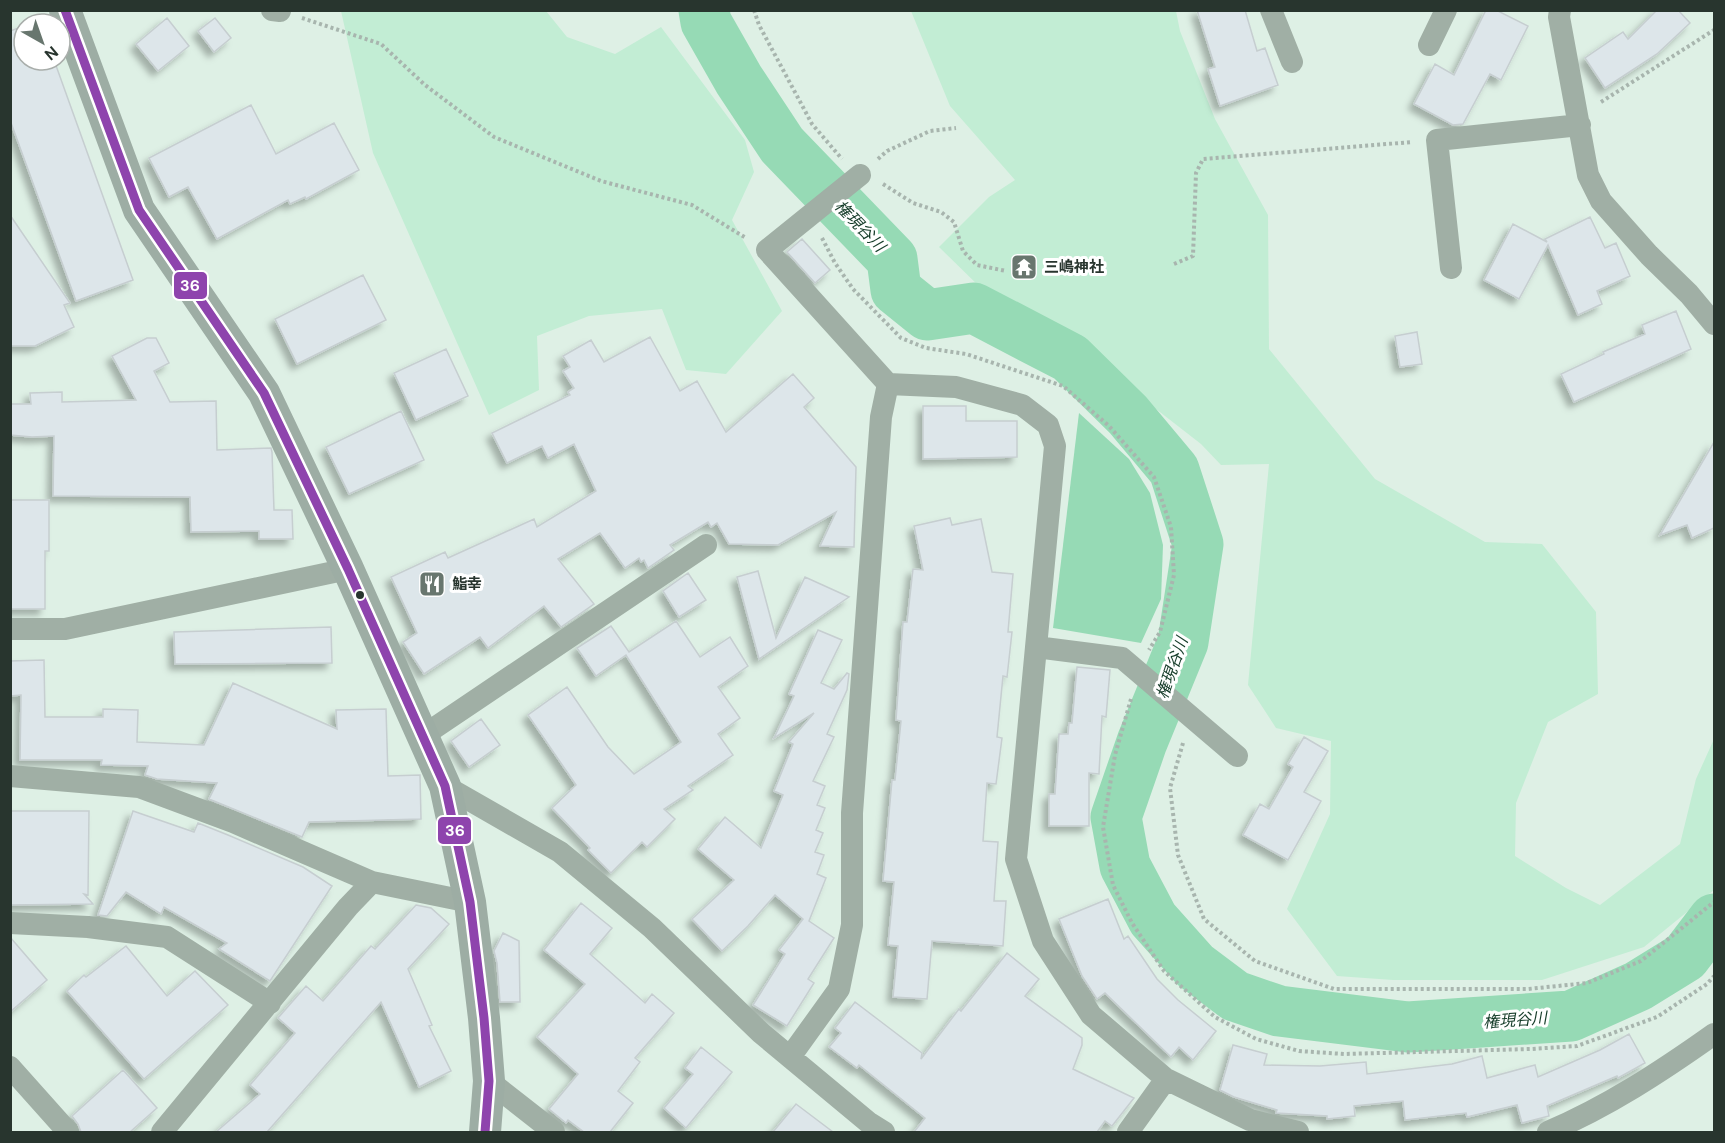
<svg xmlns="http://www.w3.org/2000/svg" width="1725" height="1143" font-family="'DM Sans','Noto Sans JP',sans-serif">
<defs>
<filter id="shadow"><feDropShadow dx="-5.5" dy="5.5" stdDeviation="3" flood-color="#0004"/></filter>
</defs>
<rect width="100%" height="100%" fill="#def0e5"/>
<!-- green -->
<path fill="#c2edd4" d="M341,11h205l21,26 48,17 46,-27 84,113 9,32 -22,48 50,91 -56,63 -40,-4 -24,-61 -73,7 -52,20 2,54 -50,25 -116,-262z
M911,11h265l4,20 35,88 53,96 1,134 106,130 110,63 57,2 54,68 2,82 -50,28 -32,81 -1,53 51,32 34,17 80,-61 16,-65 18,-40v151l-70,57 -102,33h-149l-56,-4 -50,-67 43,-95 1,-73 -55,-13 -28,-43 21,-221 -48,1 -20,-21 -144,-112 -72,-40 -46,-45 50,-50 26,-17 -65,-74z"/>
<!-- water -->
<path fill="#96dab5" d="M1079,413l50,46 21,34 13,52 -2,54 -20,44 -88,-15z"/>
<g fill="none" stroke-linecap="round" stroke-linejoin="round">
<!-- river -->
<path stroke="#96dab5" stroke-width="51" d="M704,10l2,12 33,58 43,65 110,114 4,31 31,25 47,-7 96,50 58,57 46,55 24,74 -15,98 -41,100 -26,75 9,49 28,53 42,47 40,30 44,15 129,16 163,-11 67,-30 47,-29 29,-38"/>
</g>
<!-- building -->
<path fill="#dde6ea" stroke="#c6ced0" stroke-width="1.5" filter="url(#shadow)" d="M1197,10h48l12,41 8,-3 13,37 -58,21 -12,-37 7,-2z
M1486,10h10l32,16 -27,54 -11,-6 -27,50 -10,1 -39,-21 21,-40 19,11z
M1657,10h21l12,13 -33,31 -52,34 -20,-30 38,-26 5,7z
M167,18l22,28 -31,25 -22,-27z
M215,18l16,20 -17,14 -16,-21z
M24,26v34h30l79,220 -57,21 -66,-181v-89z
M251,105l25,49 58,-31 25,47 -53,29 -1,-2 -15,7 -2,-4 -71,39 -29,-52 -19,10 -20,-39z
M10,215l60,88 -6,2 10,22 -39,19h-25z
M1590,217l15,31 11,-5 14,33 -33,15 5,13 -24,11 -30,-70 -29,54 -35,-19 29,-56 34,18 -2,-3z
M802,239l28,31 -15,13 -28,-31z
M363,275l23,45 -89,44 -22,-45z
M1676,311l15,38 -117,53 -13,-28 43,-20 -1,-2 42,-18 -3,-9z
M1417,332l5,32 -22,3 -5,-31z
M650,337l30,54 17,-10 29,51 67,-58 21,24 -10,9 52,60 -2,80 -34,-1 16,-34 -58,33 -49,-1 -12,-21 -6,4 -3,-5 -38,23 4,5 -26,18 -4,-8 -3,2 -2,-4 -14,10 -25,-35 -42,26 36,45 -33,23 -17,-21 -56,42 -8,-11 -56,37 -21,-32 14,-9 -26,-56 54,-25 3,6 86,-39 3,8 59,-36 -22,-47 -26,14 -6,-12 -35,17 -15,-30 78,-38 -2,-3 6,-4 -11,-17 7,-4 -7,-11 28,-16 13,22z
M147,338h9l13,25 -15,8 16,31 46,-1 1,49 54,-2 1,4 2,58h18l1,29h-34v-8l-68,1 -1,-35 -137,-1 1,-60 -22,1 -22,-2v-31h21l-1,-11 32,-1v10l74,-2 -24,-44z
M446,349l22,47 -52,24 -22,-47z
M923,406h43v15h51v36l-94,2z
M401,411l23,49 -75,34 -23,-47z
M1714,442v86l-22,10 -5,-13 -27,10z
M10,500h39v51h-4v58h-35z
M950,518l2,7 29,-6 11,53 21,2 -5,58h4l-5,45 -4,-1 -6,61 5,1 -6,46 -9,-1 -4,58 15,1 -4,59h12l-3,45 -71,-5 -5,58 -34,-2 5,-51 -10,-1 6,-63 -11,-1 9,-101h3l6,-59 -5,-1 7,-98h4l6,-53 10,1 -9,-44z
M758,571l18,67 29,-61 44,20 -90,62 -22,-82z
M688,573l18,27 -27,17 -16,-26z
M676,621l24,36 30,-20 18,29 -30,21 22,31 -22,16 15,21 -45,31 5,4 -29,19 11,10 -28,28 -5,-5 -31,31 -23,-23 2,-2 -38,-40 24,-23 -48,-70 39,-28 41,60 26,27 47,-32 -55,-87 -30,21 -19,-28 34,-22 18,26z
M331,627l1,36 -157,1 -1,-32z
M818,630l24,10 -21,43 13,6 13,-16 2,1 -2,16 -20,44 7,3 -21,44 12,5 -8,19 8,3 -9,22 7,3 -8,19 9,3 -7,19 9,4 -17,43 25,17 -26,41 6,4 -27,43 -34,-21 32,-51 -6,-4 24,-31 -28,-24 -27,31 -26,25 -30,-32 42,-39 -36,-31 27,-32 36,31 22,-53 -9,-4 19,-47 -4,-2 25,-29 -40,25 20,-42 -5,-2z
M44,660l1,57h58v-8l35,1 -1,32 67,3 29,-62 104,46 -1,-19 50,-1 2,67 32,-1 1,44 -112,3 -7,15 -93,-38 8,-16 -60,-4 -12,-4 3,-9 -47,-1 1,-5h-82l1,-65 -11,1v-35z
M1077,667l33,3 -4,47 -4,-1 -3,58 -10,-1v53h-40v-32h6l4,-60h9l1,-11h3z
M481,719l19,26 -31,22 -18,-26z
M1304,737l24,14 -24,41 17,9 -33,59 -45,-25 17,-31 9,5 24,-42 -5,-3z
M10,811h79l-1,84 -4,-1 9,10 -83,1z
M133,811l61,21 4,-9 30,12 75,32 29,19 -62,95 -51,-32 8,-6 -63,-36 -3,7 -35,-22 -19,24 -9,-1z
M1108,899l16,40 4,-3 29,43 21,21 38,31 -23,29 -14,-13 -8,10 -66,-64 -8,6 -15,-23 -23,-57z
M581,903l31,25 -22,26 55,49 7,-9 22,19 -39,45 5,4 -22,29 15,12 -23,29h-26l-16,-12 -2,3 -17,-14 29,-35 -41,-37 48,-53 -41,-34z
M416,905l15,3 18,16 -41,45 24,56 -3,1 22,45 -32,16 -38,-85 -114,130h-51l44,-38 -10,-9 45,-52 -17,-15 28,-32 17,15 48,-55 4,3z
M503,933l16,8 1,61h-20l-3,-39 -3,-12z
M10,937l37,43 -37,32z
M126,946l41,50 28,-25 33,34 -84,74 -77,-88 17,-16 2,2z
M1007,953l32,26 -14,17 57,42v7l-9,24 61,29 -22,28 -7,-5 -8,11h-183l11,-14 -66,-53 -2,3 -28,-21 12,-14 -6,-5 20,-26 67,51 -1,6 38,-50 2,2z
M1629,1034l16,29 -27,15 -1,-2 -70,30 2,10 -27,7 -5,-18 -50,12 -1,-4 -61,7 -2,-19 -49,5 1,10 -28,3v-3l-51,-3 1,-3 -43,-13 -14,-7 13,-45 34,9 -3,11 56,1 46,-4 1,12 85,-10 30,-8 5,22 48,-13 3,12 62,-27z
M701,1047l31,25 -46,56 -22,-20 29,-34 -8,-6z
M123,1070l34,38 -27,24h-49l-3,-8 -6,-8z
M796,1104l37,28h-60z"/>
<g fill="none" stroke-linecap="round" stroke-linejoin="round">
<!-- path -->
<path stroke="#a8b5ae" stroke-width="4" stroke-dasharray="3 3" stroke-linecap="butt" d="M754,10l5,15 53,99 30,35
M302,18l79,26 44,41 69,52 107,44 91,24 54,33
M1601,102l113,-72
M878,159l9,-8 43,-20 26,-3
M883,184l30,19 28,9 13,10 9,29 14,14 29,6
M822,238l13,25 18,26 48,49 25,10 40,6 97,32 46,40 45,51 17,50 3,48 -14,57 -11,18
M1174,264l19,-8 3,-83 7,-14 209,-17
M1131,699l-16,56 -12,72 10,58 19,38 32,48 51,46 41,22 43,12 45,3 187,-5 46,-3 80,-29 50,-33 7,-8
M1183,743l-13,45 8,67 26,64 51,42 79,28h194l59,-6 54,-22 73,-59"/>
<!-- street -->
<path stroke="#a0afa5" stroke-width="22" d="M272,10l8,1
M1271,10l21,52
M1560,10l-1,7 29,158 13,26 48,54 40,39 25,30
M1429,45l17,-35
M860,175l-93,75 121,134
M1451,268l-14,-128 143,-15
M10,629h55l283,-60
M1036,647l86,11 115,98
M424,735l282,-190
M10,776l129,11 94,35 139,60 98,20
M445,786l115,66 92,76 109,105 107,89 16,10
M10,923l78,4 79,10 103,66
M790,1057l49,-68 13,-64v-112l29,-396 7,-33 68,3 66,18 26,20 7,21 -39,413 27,82 48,74 75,64 84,41 48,12
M10,1067l58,65
M489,1081l65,51
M162,1132l186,-225 24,-25
M1128,1132l38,-53
M1548,1132c59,-25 114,-61 166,-98"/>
<!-- secondary -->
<path stroke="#9dada4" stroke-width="32" d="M65,10l74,200 125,183 84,176 97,217 25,116 14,116 5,63 -4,51"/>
<defs>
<path id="bus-1" d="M65,10l74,200 125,183 84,176 97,217 25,116 14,116 5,63 -4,51"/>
</defs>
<!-- bus-1 casing -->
<use href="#bus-1" stroke="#fff" stroke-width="14"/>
<!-- bus-1 -->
<use href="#bus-1" stroke="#8e44ad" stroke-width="9"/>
</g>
<!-- icons -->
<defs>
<symbol id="temple-square" viewBox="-11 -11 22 22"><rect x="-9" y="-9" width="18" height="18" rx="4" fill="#68766e" stroke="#fff"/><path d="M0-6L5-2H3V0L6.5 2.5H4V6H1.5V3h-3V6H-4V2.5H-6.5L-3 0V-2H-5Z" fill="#fff"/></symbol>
<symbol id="restaurant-square" viewBox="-11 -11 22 22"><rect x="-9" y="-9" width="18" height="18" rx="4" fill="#68766e" stroke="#fff"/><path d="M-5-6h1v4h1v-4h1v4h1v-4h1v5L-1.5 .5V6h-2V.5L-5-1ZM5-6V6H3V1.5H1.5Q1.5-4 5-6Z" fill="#fff"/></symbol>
</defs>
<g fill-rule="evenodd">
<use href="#temple-square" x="1009" y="252" width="30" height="30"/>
<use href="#restaurant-square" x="417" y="569" width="30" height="30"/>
</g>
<!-- markers -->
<circle fill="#28352e" stroke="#fff" stroke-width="2" cx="360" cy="595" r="5"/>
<g text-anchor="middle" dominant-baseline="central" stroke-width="6" stroke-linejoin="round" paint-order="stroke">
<!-- poi labels -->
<g font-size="15" font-weight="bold" fill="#28352e" stroke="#fff" text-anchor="start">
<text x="1044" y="267">三嶋神社</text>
<text x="452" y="584">鮨幸</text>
</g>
<!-- water labels -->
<g font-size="16" font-style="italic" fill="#143b28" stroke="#fff">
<text transform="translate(860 226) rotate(46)">権現谷川</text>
<text transform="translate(1172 668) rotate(-71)">権現谷川</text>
<text transform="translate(1515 1020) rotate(-4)">権現谷川</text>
</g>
</g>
<g stroke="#fff" stroke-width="2">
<rect x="173" y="271" width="35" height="29" rx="6" fill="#8e44ad"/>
<rect x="437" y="816" width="35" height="29" rx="6" fill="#8e44ad"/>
</g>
<g font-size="16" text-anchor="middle" font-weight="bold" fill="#fff">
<text x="190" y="291">36</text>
<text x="455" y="836">36</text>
</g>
<!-- border -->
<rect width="1725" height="1143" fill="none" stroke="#28352e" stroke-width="24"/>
<!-- north arrow -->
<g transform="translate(42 42) rotate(140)"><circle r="28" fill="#ffffff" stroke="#a9aeab" stroke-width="1.5"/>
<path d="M0-4.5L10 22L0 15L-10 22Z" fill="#68766e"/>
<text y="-9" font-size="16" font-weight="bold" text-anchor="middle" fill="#28352e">N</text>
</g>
</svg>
